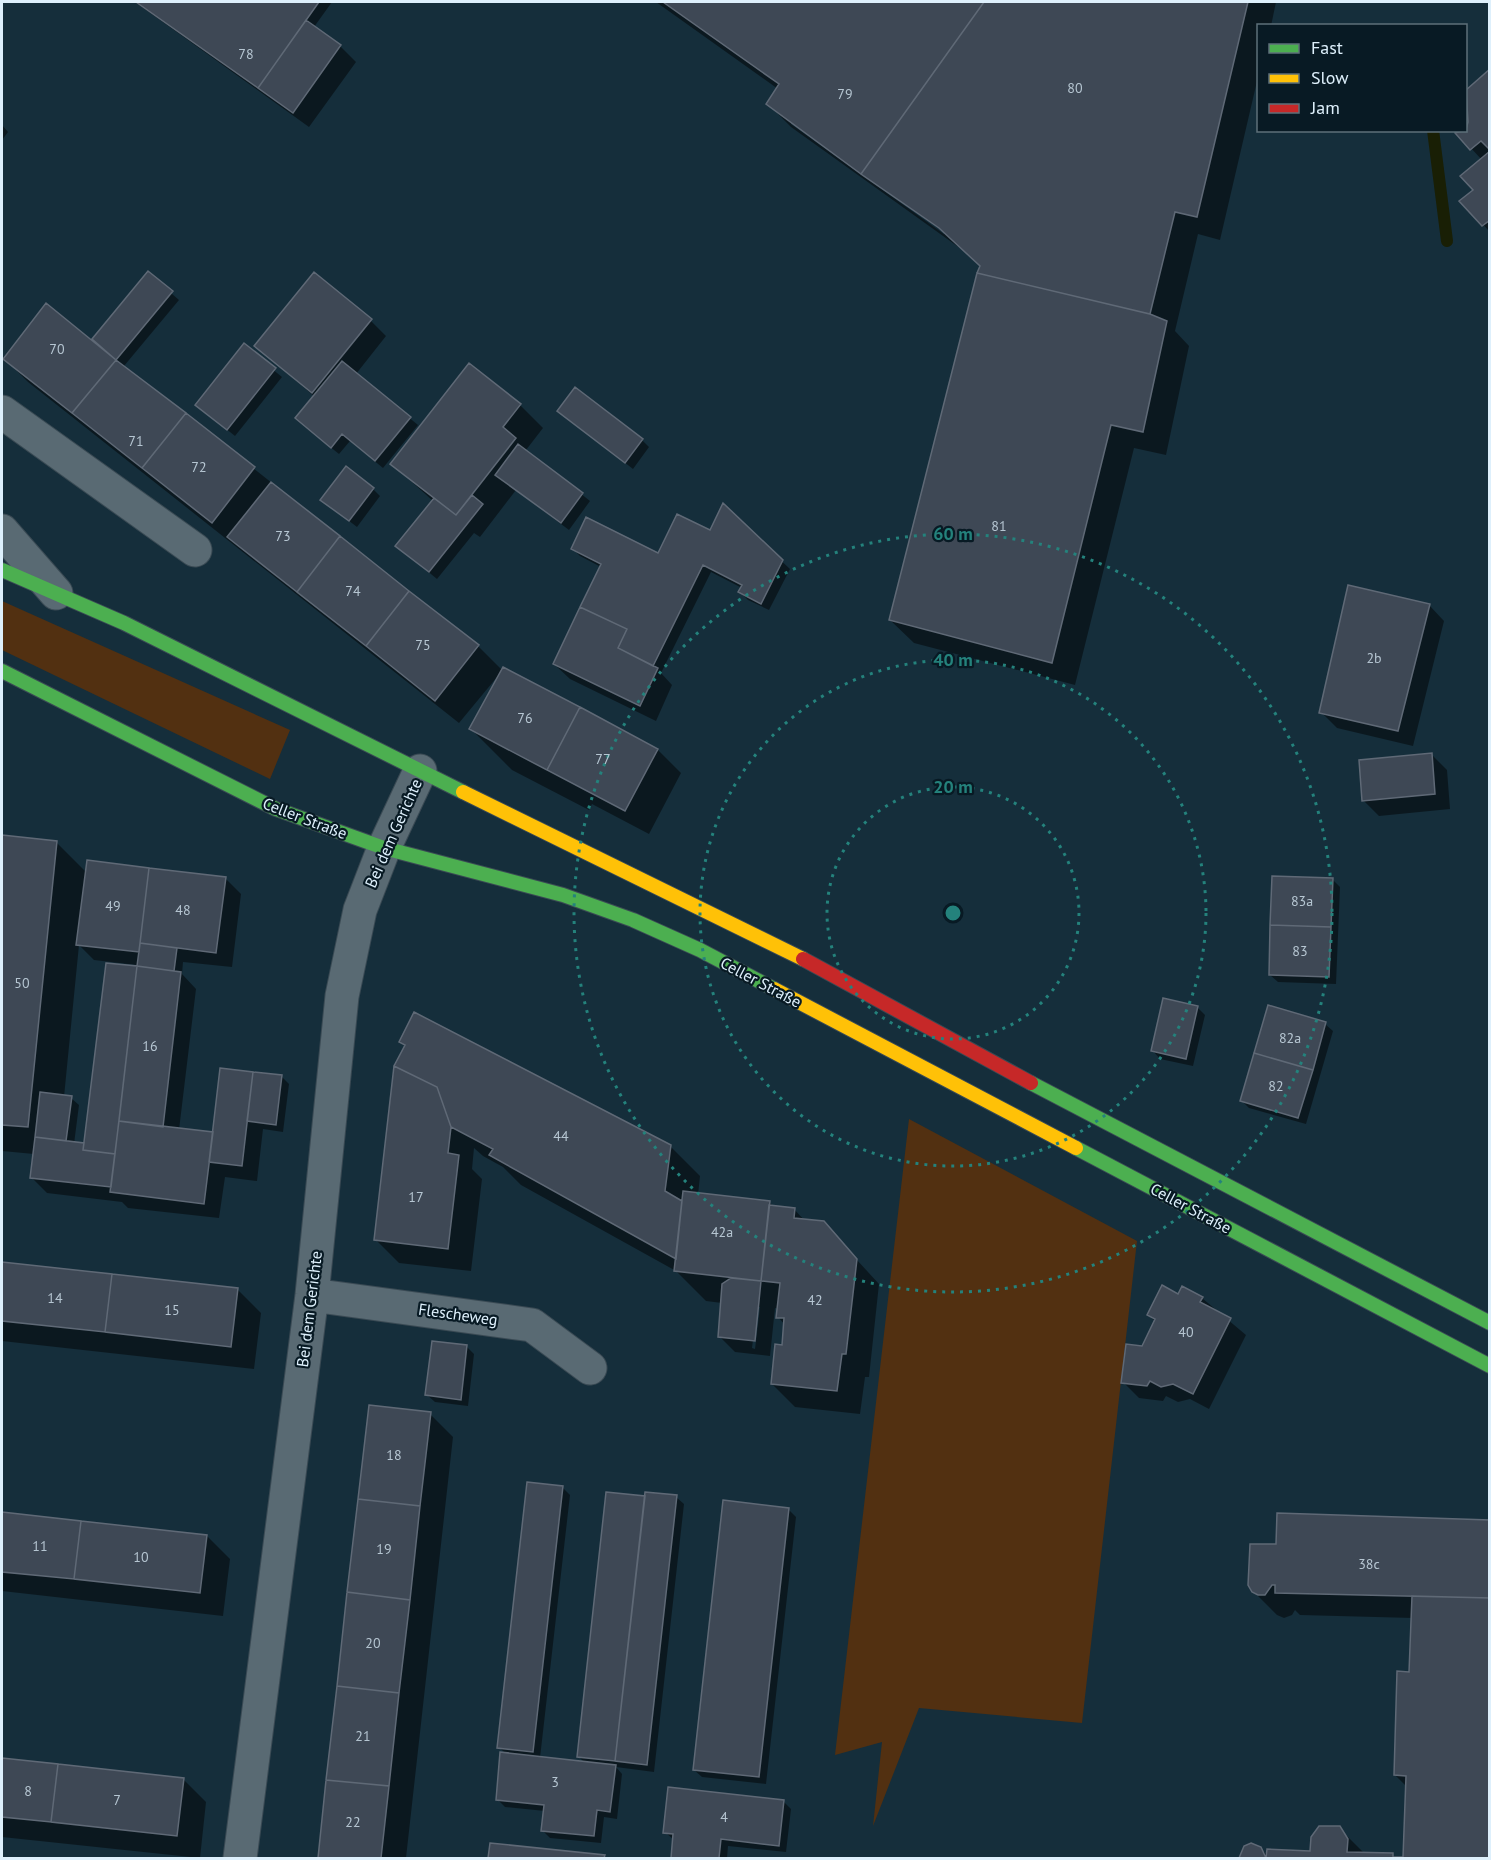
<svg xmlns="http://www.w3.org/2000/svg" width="1491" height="1860" font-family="'PT Sans',sans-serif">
<rect width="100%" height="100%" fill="#152e3b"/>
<!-- green -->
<path fill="#523011" d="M2,601l288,129 -20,49 -268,-129z
M909,1119l228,122 -55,482 -163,-15 -46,118 9,-84 -47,13z"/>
<!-- shadow -->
<path fill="#0007" fill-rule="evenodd" d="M135,2h197l-18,25 26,19 16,16 -47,65z
M656,2h620l-5,24h-13v51l-38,163 -22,-6 -23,97 14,15 -23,109 -32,-7 -59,237 -161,-42 -24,-23 91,-353 -17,-16 -173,-124 -23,-23 10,-15zM791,121l155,110 -2,3 -153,-110z
M1490,71v161l-29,-31 14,-11 7,-30 -25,-27 9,-3v-4l4,-4 -4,-5v-25z
M2,125l6,7 -6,8z
M148,273l31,27 -55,66 354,280 24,24 156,80 23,23 -32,61 -57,-30 -3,6 -77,-40 -41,-41 31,-58 -43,52 -431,-341 -23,-23 87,-18z
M371,321l15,15 -30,38 62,51 -35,43 -33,-27 -11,13 -35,-28 11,-29 -59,-51z
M244,346l38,31 -47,59 -30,-24z
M520,405l23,23 -17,22 64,51 -21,29 -53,-40 -36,47 -6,-4 -37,46 -40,-33 36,-45 -41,-37z
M559,411l83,29 7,7 -16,22z
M373,489l7,7 -23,31 -35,-27z
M723,506l67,63 -21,41 -21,-10 -8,-8 2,-4 -31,-16 -50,101 11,12 -16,36 -86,-42 -16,-15 47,-97 -21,-11 -7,-7 86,6 51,-23z
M1429,605l15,16 -31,125 -76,-18 -16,-16z
M1431,754l16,16 3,39 -71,7 -15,-15z
M2,837l54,5 31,31 138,5 16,16 -9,73 -49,-5 -1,12 14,15 -17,141 35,4 67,-58 8,8 -6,48 -20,-3 -6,52 -32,-4 -6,41 -91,-10 -6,-6 -75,-9 -16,-16 3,-23 -32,-3zM79,945l15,15 51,6v3l-38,-5 -22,181 -11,-1 5,-39 -8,-7 -7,-1z
M1332,879l8,8 -4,97 -58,-2 -8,-7z
M1197,1007l8,8 -12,51 -33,-7 -7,-8z
M1325,1024l8,7 -27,93 -57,-16 -7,-7z
M400,1042l270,104 30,30 -2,19 71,7 5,5 20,2 11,12 18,2 56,61 -10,93h-4l-5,37 -65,-7 -23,-23 11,-37 2,-22 -7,-8 1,-8 -4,-1 -5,48 -35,-4 -16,-16 3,-33 -16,-2 -30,-30 -155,-86 -18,-18 -20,-11 -9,-8 -2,21 10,10 -11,92 -72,-8 -24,-24 31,-192zM757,1307h3l-5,42 -3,-1z
M2,1263l235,26 24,24 -7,56 -252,-28z
M1178,1296l24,2 44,37 -37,74 -19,-10 -12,3 -12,-6 -3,5 -24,-3 -16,-16 33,-60 -8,-7z
M467,1347l7,7 -6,52 -33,-4 -8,-7z
M370,1407l60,7 23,23 -47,421h-87z
M562,1487l8,8 -30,263 45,5 -7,-7 69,-258 29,-1 8,7 -30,268 -38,-5 6,7 -5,45 -13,-2 -3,26 -51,-5 -8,-8 3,-19 -40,-4 -8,-8 9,-45 -7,-7z
M788,1509l8,8 -30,267 -64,-7 -8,-7z
M2,1514l205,22 23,23 -7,57 -221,-25z
M1490,1521v337h-250l1,-5 8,-9 11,4 8,8 43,-4 28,-24 25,25 41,5 2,-71 -12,-12 16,-102 2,-55 -113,-3 -5,-5 -3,5 -8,3 -7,-3 -23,-23 24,-46z
M2,1759l181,20 23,23 -6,56 -198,-21z
M784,1802l7,7 -5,43 -58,-6 -1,12h-55l2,-18 -9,-8z
M491,1845l113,12 2,1h-116z"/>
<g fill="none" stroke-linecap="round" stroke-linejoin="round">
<!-- stream -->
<path stroke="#191f05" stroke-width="12" d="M1433,130l14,111"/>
</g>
<!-- building -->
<path fill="#3e4855" stroke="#5f6976" stroke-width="1.5" d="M136,2h183l-61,86z
M663,2h321l-123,172 -95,-70 13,-20z
M984,2h264l-51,215 -22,-5 -25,102 -173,-41 3,-7 -41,-38 -78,-54z
M306,20l35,25 -48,68 -35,-25z
M1490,69v81l-9,-9 -11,9 -15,-17 11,-3 2,-8 -2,-32z
M1490,151v69l-8,6 -23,-25 14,-11 -13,-14z
M148,271l25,20 -57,69 -24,-21z
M314,272l58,47 -60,74 -58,-47z
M977,273l173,41 17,7 -24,111 -32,-7 -59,238 -163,-43z
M46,303l70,57 -44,53 -69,-54z
M244,343l32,25 -49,62 -32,-25z
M116,360l70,53 -44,55 -70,-55z
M342,361l69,56 -36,44 -33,-27 -11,14 -36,-30z
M469,363l52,41 -18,23 13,11 -60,77 -66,-51z
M575,387l68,52 -18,24 -68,-52z
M186,413l69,54 -43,56 -70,-55z
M518,444l65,49 -22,30 -66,-48z
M346,466l28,22 -25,33 -29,-21z
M271,482l69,54 -43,56 -70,-55z
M472,495l11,9 -54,68 -34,-26 39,-48 22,17z
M723,503l60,57 -22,44 -23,-12 4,-7 -39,-20 -50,101 -35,-18 9,-19 -47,-22 21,-43 -30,-15 15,-32 72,36 19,-39 33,16z
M340,536l69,55 -43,55 -69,-54z
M1348,585l82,19 -32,127 -79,-18z
M409,591l70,54 -44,56 -69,-55z
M580,607l47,22 -9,19 40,20 -18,38 -87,-42z
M503,667l77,40 -33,63 -78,-41z
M580,707l78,42 -33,62 -78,-41z
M1432,753l3,41 -73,7 -3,-41z
M2,835l55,6 -29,286 -26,-2z
M87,860l62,8 -10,84 -63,-7z
M149,868l77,9 -10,76 -76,-10z
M1272,876l61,2 -2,49 -61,-2z
M1270,925l61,2 -2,50 -60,-2z
M140,943l37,5 -3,23 -37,-5z
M106,963l31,3 -22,188 -32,-4z
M137,966l44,6 -18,155 -44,-6z
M1163,998l35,8 -12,53 -35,-8z
M1268,1005l58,17 -13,48 -59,-17z
M414,1012l257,133 -6,46 17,10 -6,58 -187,-104 4,-6 -42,-22 -14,-40 -43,-21 11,-21 -6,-3z
M1254,1053l59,17 -15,48 -58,-17z
M394,1066l43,21 14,40 -3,26 11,2 -11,94 -74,-9z
M220,1068l33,4 -11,94 -33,-4z
M253,1072l29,3 -6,50 -29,-4z
M40,1092l32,4 -6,45 -31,-4z
M119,1121l94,11 -9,72 -94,-12z
M35,1137l49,6 -1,7 32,4 -4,33 -81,-9z
M683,1191l87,10 -9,80 -87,-10z
M769,1205l26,3 -1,10 30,3 33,38 -11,95h-4l-5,37 -66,-7 4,-40 7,1 2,-27h-8l4,-35 -19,-2z
M2,1262l110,12 -7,58 -103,-11z
M112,1274l126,14 -7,59 -126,-15z
M731,1278l30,3 -6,60 -37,-4 4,-53z
M1162,1285l16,9 4,-8 21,11 -3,5 31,16 -38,76 -20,-10 -12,3 -11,-6 -3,5 -26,-3 5,-39 16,2 13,-27 -8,-4z
M432,1341l35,4 -6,55 -36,-5z
M369,1405l62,7 -11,94 -62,-7z
M527,1482l36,4 -30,266 -36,-4z
M606,1492l39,4 -30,265 -38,-4z
M645,1492l32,3 -30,270 -32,-4z
M358,1499l62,7 -10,94 -63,-8z
M723,1500l66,8 -30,269 -66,-7z
M2,1512l79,9 -7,58 -72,-7z
M1277,1513l213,7v78l-215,-5v-8h-3l-7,10h-7l-6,-3 -4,-7 2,-41h26z
M81,1521l126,14 -7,58 -126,-14z
M347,1592l63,8 -11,93 -62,-7z
M1412,1596l78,2v260h-224l1,-9 43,2 1,-14 8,-11h21l8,13 -1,13 46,1v4h10l3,-81 -12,-1 3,-104 12,1z
M337,1686l62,7 -10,93 -63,-6z
M500,1752l116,13 -6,47 -13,-2 -3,26 -53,-5 3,-26 -48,-5z
M2,1758l56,6 -7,58 -49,-5z
M58,1764l126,14 -7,58 -126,-14z
M326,1780l63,6 -8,72h-63z
M668,1787l116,13 -5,46 -58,-7 -2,19h-48l2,-24 -10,-1z
M490,1843l115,12 -1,3h-116z
M1251,1843l10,4 5,11h-27l5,-12z"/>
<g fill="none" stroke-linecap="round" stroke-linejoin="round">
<defs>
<path id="street" d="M2,412l193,138
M2,531l54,62
M312,1295l220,30 58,43
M240,1858l72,-563 30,-299 18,-86 24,-62 36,-77"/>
<path id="fast" d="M2,570l122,53 339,169
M2,671l274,138 108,39 179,47 70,25 67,30 74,39
M1031,1083l459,240
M1076,1148l414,218"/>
<path id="slow" d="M463,792l340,167
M774,989l302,159"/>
<path id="jam" d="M803,959l228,124"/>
</defs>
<!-- street casing -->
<use href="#street" stroke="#3a4a54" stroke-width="35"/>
<!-- fast casing -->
<use href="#fast" stroke="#3a4a54" stroke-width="16"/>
<!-- slow casing -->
<use href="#slow" stroke="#3a4a54" stroke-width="16"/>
<!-- jam casing -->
<use href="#jam" stroke="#3a4a54" stroke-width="16"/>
<!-- street -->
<use href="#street" stroke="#596a73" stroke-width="33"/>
<!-- fast -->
<use href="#fast" stroke="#4caf50" stroke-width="14"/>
<!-- slow -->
<use href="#slow" stroke="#ffc107" stroke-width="14"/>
<!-- jam -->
<use href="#jam" stroke="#c62828" stroke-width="14"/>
</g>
<!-- distance rings -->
<g fill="none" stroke="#24827c" stroke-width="3" stroke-dasharray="3 6">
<circle cx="953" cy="913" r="126"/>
<circle cx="953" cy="913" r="253"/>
<circle cx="953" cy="913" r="379"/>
</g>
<g text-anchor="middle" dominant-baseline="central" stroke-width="4.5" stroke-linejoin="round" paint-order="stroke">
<!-- number labels -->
<g font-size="14" fill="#b6c6d2">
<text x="246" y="54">78</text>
<text x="1075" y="88">80</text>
<text x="845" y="94">79</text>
<text x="57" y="349">70</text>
<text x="136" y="441">71</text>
<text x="199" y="467">72</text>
<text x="999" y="526">81</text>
<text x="283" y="536">73</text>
<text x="353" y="591">74</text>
<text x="423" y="645">75</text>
<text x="1374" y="658">2b</text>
<text x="525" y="718">76</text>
<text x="603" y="759">77</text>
<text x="1302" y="901">83a</text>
<text x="113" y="906">49</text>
<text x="183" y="910">48</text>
<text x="1300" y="951">83</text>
<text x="22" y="983">50</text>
<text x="1290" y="1038">82a</text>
<text x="150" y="1046">16</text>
<text x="1276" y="1086">82</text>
<text x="561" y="1136">44</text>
<text x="416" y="1197">17</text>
<text x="722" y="1232">42a</text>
<text x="55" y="1298">14</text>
<text x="815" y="1300">42</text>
<text x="172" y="1310">15</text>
<text x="1186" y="1332">40</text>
<text x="394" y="1455">18</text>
<text x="40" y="1546">11</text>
<text x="384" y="1549">19</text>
<text x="141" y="1557">10</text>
<text x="1369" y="1564">38c</text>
<text x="373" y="1643">20</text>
<text x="363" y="1736">21</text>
<text x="555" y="1782">3</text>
<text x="28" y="1791">8</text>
<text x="117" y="1800">7</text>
<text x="724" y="1817">4</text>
<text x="353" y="1822">22</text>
</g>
<!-- street labels -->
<g font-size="16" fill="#def0fc" stroke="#081a24">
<text transform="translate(305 818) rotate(21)">Celler Straße</text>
<text transform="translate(393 833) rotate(-66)">Bei dem Gerichte</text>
<text transform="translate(761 982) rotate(28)">Celler Straße</text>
<text transform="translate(1191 1208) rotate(28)">Celler Straße</text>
<text transform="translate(309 1309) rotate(-83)">Bei dem Gerichte</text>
<text transform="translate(458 1314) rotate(8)">Flescheweg</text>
</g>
</g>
<circle cx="953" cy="913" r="9" fill="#24827c" stroke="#081a24" stroke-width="3"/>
<g font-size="18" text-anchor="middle" font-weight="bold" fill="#24827c" stroke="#081a24" stroke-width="4.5" stroke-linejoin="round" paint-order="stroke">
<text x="953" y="540">60 m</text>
<text x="953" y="666">40 m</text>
<text x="953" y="793">20 m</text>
</g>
<!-- border -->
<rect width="1491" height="1860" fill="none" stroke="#def0fc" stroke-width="6"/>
<!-- legend -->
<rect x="1257" y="24" width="210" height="108" fill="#081a24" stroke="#5e707a" stroke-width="1.5"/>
<rect x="1269" y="44" width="30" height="9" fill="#4caf50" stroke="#5e707a" stroke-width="1.5"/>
<text x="1311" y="54" font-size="18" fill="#def0fc">Fast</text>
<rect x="1269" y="74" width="30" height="9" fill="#ffc107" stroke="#5e707a" stroke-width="1.5"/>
<text x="1311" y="84" font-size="18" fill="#def0fc">Slow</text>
<rect x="1269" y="104" width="30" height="9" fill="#c62828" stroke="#5e707a" stroke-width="1.5"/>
<text x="1311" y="114" font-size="18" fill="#def0fc">Jam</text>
</svg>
